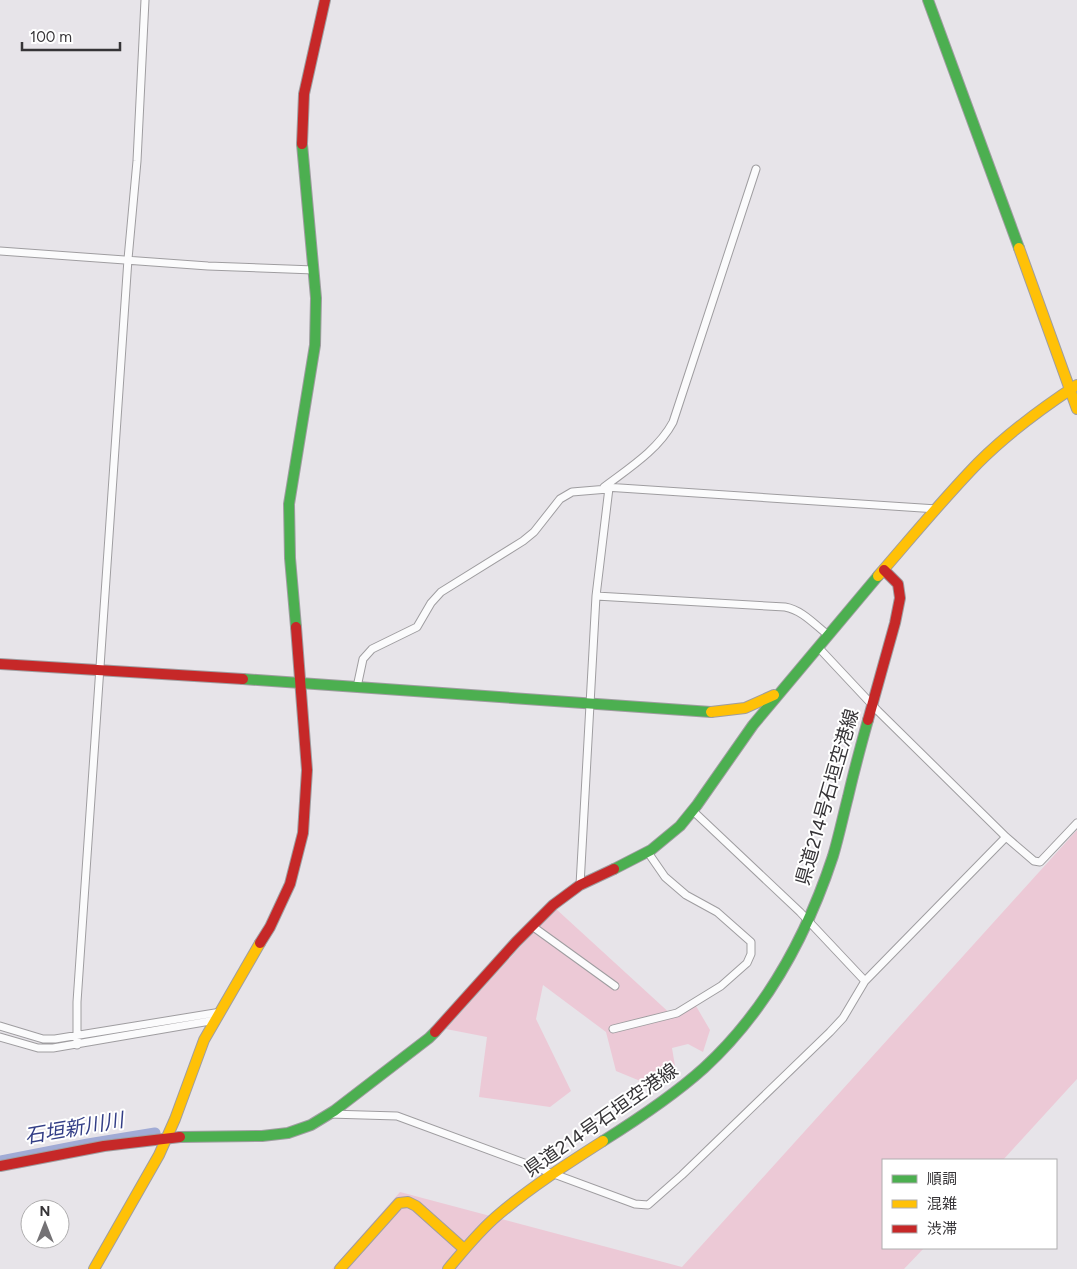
<svg xmlns="http://www.w3.org/2000/svg" width="1077" height="1269" font-family="Figtree,'Noto Sans JP',sans-serif">
<rect width="100%" height="100%" fill="#e7e4e9"/>
<!-- green -->
<path fill="#ecc9d6" d="M1077,830v249l-74,81h-120v88h41l-20,21h-572l68,-77 282,75z
M555,908l119,109 22,-11 14,24 -7,22 -15,-8 -16,4 4,24 -26,13 -34,-14 -10,-39 -63,-47 -7,34 35,72 -21,16 -71,-10 8,-60 -41,-8z"/>
<g fill="none" stroke-linecap="round" stroke-linejoin="round">
<!-- river -->
<path stroke="#a1abd5" stroke-width="11" d="M0,1161l88,-17 67,-11"/>
<defs>
<path id="street" d="M0,251l208,15 106,4
M604,487c25,-19 54,-37 69,-65l83,-253
M605,487l332,22
M596,596l189,11c17,3 29,17 43,28
M818,647l60,64 128,126 28,24 6,1 37,-39
M357,687l6,-28 9,-10 45,-22 14,-24 10,-11 82,-51 11,-9 26,-33 12,-7 36,-3
M692,810l108,102 65,69
M580,885l16,-289 13,-108
M532,926l83,60
M0,1026l43,13h12l166,-27
M613,1029l64,-16 44,-27 26,-23 4,-9v-12l-34,-30 -31,-17 -21,-18 -18,-26
M0,1037l38,11h15l163,-28
M77,1045v-43l51,-743 9,-98 8,-161
M329,1114l68,2 238,88 13,1 34,-30 148,-143 13,-14 22,-37 141,-144"/>
<path id="fast" d="M928,0l91,248
M296,627l-6,-69 -1,-54 26,-159 1,-47 -14,-154
M243,679l468,33
M614,869l37,-19 29,-24 17,-21 56,-80 125,-149
M180,1137l82,-1 26,-3 23,-8 23,-14 95,-73 6,-6
M603,1141c35,-22 70,-45 101,-73 62,-57 103,-133 129,-212 6,-20 10,-40 15,-59 6,-26 13,-52 20,-77"/>
<path id="slow" d="M1019,248l58,161
M878,576c33,-38 65,-77 100,-113 29,-29 64,-55 99,-78
M711,712l34,-4 29,-13
M94,1269l65,-114 16,-36 29,-79 56,-97
M340,1269l59,-66 9,-1 8,4 47,42
M448,1269c16,-19 31,-38 50,-54 33,-28 69,-51 105,-74"/>
<path id="jam" d="M302,144l2,-50 21,-94
M0,664l243,15
M868,720l27,-97 5,-25 -2,-14 -14,-14
M260,943l10,-16 20,-43 13,-51 4,-63 -11,-143
M435,1032l81,-90 37,-37 27,-20 34,-16
M0,1166l104,-20 76,-9"/>
</defs>
<!-- street casing -->
<use href="#street" stroke="#9f9da0" stroke-width="9"/>
<!-- fast casing -->
<use href="#fast" stroke="#9f9da0" stroke-width="12"/>
<!-- slow casing -->
<use href="#slow" stroke="#9f9da0" stroke-width="12"/>
<!-- jam casing -->
<use href="#jam" stroke="#9f9da0" stroke-width="12"/>
<!-- street -->
<use href="#street" stroke="#fbfbfc" stroke-width="7"/>
<!-- fast -->
<use href="#fast" stroke="#4caf50" stroke-width="10"/>
<!-- slow -->
<use href="#slow" stroke="#ffc107" stroke-width="10"/>
<!-- jam -->
<use href="#jam" stroke="#c62828" stroke-width="10"/>
</g>
<g text-anchor="middle" dominant-baseline="central" stroke-width="4" stroke-linejoin="round" paint-order="stroke">
<!-- street labels -->
<g font-size="19" fill="#363437" stroke="#fff">
<text transform="translate(827 797) rotate(-74)">県道214号石垣空港線</text>
<text transform="translate(601 1120) rotate(-35)">県道214号石垣空港線</text>
</g>
<!-- water labels -->
<g font-size="20" font-style="italic" fill="#333e86" stroke="#fff">
<text transform="translate(74 1128) rotate(-10)">石垣新川川</text>
</g>
</g>
<!-- legend -->
<rect x="882" y="1159" width="175" height="90" fill="#ffffff" stroke="#afaeaf"/>
<rect x="892" y="1175" width="25" height="8" fill="#4caf50" stroke="#afaeaf"/>
<text x="927" y="1184" font-size="15" fill="#363437">順調</text>
<rect x="892" y="1200" width="25" height="8" fill="#ffc107" stroke="#afaeaf"/>
<text x="927" y="1209" font-size="15" fill="#363437">混雑</text>
<rect x="892" y="1225" width="25" height="8" fill="#c62828" stroke="#afaeaf"/>
<text x="927" y="1234" font-size="15" fill="#363437">渋滞</text>
<!-- north arrow -->
<g transform="translate(45 1224)"><circle r="24" fill="#ffffff" stroke="#afaeaf"/>
<path d="M0-4L9 19L0 12L-9 19Z" fill="#747275"/>
<text y="-8" font-size="14" font-weight="bold" text-anchor="middle" fill="#363437">N</text>
</g>
<!-- scale -->
<path d="M22 42v8h98v-8" fill="none" stroke="#363437" stroke-width="2.5"/>
<text x="30" y="42" font-size="15" fill="#363437" stroke="#ffffff" stroke-width="4" paint-order="stroke">100 m</text>
</svg>
